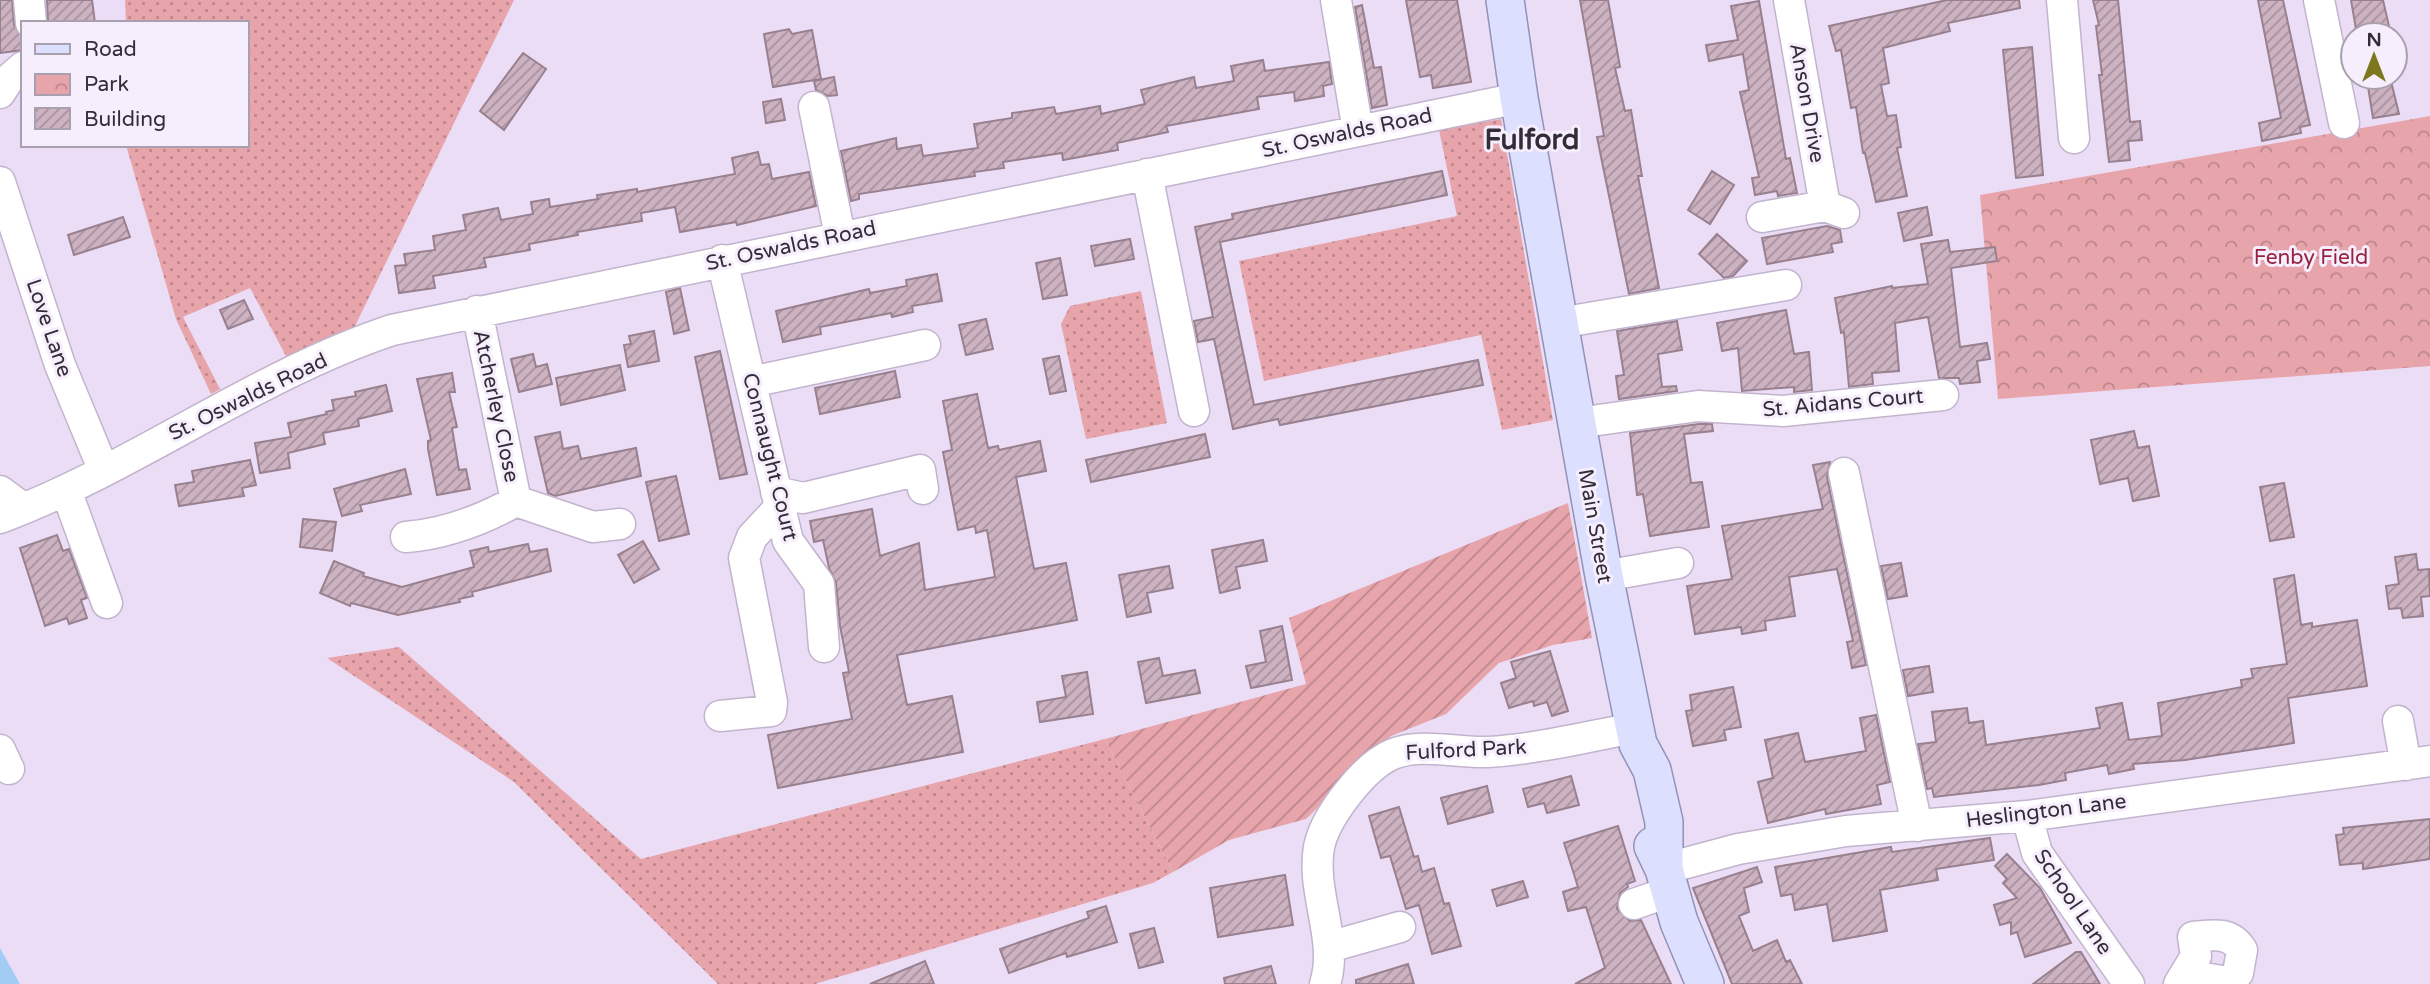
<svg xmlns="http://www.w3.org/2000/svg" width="2430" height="984" font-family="'Varela Round',sans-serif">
<defs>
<pattern id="grass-dots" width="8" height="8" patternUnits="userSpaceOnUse" patternTransform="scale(1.75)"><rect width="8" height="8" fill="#e7a4ab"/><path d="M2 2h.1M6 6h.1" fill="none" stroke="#bc868c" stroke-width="1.8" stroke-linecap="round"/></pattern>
<pattern id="park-crowns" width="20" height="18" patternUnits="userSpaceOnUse" patternTransform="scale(1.75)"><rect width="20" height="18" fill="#e7a4ab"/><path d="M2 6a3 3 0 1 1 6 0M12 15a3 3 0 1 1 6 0" fill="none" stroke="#bc868c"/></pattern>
<pattern id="garden-furrows" width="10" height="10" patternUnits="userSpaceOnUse" patternTransform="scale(1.75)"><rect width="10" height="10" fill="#e7a4ab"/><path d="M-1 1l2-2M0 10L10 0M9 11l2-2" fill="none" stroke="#bc868c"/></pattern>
<pattern id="building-hatch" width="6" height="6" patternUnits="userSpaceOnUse" patternTransform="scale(1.75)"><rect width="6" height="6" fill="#cdb2c1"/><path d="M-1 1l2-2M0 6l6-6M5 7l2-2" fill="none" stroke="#a7919e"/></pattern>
</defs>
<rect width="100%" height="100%" fill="#ecddf7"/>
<!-- grass -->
<path fill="url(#grass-dots)" d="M125,0h389l-159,326 -67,34 -38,-72 -67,29 37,72 -9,5 -35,-75 -50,-174h121v-122h-121z
M1501,119l52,301 -51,10 -21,-95 -217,46 -25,-120 218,-45 -18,-86z
M1141,291l26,132 -81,16 -25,-115 9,-18z
M399,647l242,212 464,-120 68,133 -20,11 -338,101h-97l-204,-202 -187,-124z"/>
<!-- park -->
<path fill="url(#park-crowns)" d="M2430,116v250l-432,33 -18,-204z"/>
<!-- garden -->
<path fill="url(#garden-furrows)" d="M1568,503l24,135 -39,7 -54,18 -53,51 -55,22 -85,83 -77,21 -56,32 -68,-133 201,-55 -17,-66z"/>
<!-- water -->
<path fill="#a3ccf5" d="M0,948l20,36h-20z"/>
<!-- building -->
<path fill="url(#building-hatch)" stroke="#99808f" stroke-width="2" d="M0,0h12l2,25 9,13v12l-23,3z
M47,0h45l3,23h-47z
M1406,0h51l14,82 -38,6 -2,-13 -11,2z
M1580,0h28l12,67 -5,1 10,43 6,-1 11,66h-4l21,112 -30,6 -32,-157 7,-1z
M1947,0h72l1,8 -72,15 2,8 -67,17 6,35 -8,2 6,31 9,-1 5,32 -4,1 10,48 -31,6 -11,-49h-2l-7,-46 -5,1 -10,-58 -5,1 -7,-25z
M2093,0h25l12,122 10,-1 2,19 -14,1 2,19 -21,2 -10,-87h3l-6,-49 3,-1z
M2258,0h25l27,125 -10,2 1,6 -39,8 -3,-18 22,-5z
M2351,0h32l8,35h-34z
M1759,1l27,158 4,-1 7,35 -19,3 -1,-5 -22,4 -3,-17 7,-1 -19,-85 9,-2 -6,-36 -34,7 -3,-16 32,-5 -7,-34z
M1362,5l12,63 7,-1 6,38 -15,3 -17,-101z
M789,29l3,5 20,-4 9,49 -48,8 -9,-53z
M2032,47l11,128 -27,3 -13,-128z
M523,53l23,16 -42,61 -24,-19z
M1263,60l2,11 64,-9 3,22 -9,2 1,10 -29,5 -1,-9 -37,5 2,12 -93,17 2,6 -51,11 1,7 -55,10 -1,-7 -59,9 1,6 -30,4 1,4 -116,18v5l-8,2 -10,-50 55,-13 1,11 24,-4 2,11 55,-8 -4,-24 38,-6v-5l42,-6 2,7 44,-8 1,8 44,-10 -4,-14 53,-13 2,11 38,-7 -3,-15z
M834,77l3,18 -9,1 -12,-6 -2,-9z
M2390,77l9,37 -26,4 -6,-38z
M781,99l4,21 -19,3 -3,-21z
M758,152l3,13 8,-1 3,15 37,-7 7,34 -79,19 -1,-3 -56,10 -5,-25 -34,6 1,8 -65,11 1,3 -49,9 1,6 -46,8 2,9 -53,9 2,12 -36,5 -4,-27 11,-1 -2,-11 31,-4 -2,-14 33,-6 -3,-15 35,-7 3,12 32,-6 -2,-12 18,-3 1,8 48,-8 -1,-4 40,-6v3l98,-18 -3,-16z
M1442,171l5,24 -227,47 34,163 224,-45 5,25 -203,40 -2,-6 -45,10 -19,-90 -16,3 -4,-21 19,-4 -18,-90 38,-8 -1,-5z
M1712,171l22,14 -24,39 -22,-14z
M1927,207l5,28 -28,6 -6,-28z
M123,217l7,20 -56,18 -6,-20z
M1827,226l13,4 2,12 -11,2 2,8 -66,12 -5,-26z
M1717,234l30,27 -14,15 -9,2 -25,-24z
M1130,239l4,20 -39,7 -4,-20z
M1948,240l2,12 45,-5 2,14 -46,7 9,79 27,-4 3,16 -13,2 3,21 -20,2 -1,-6h-20l-11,-61 -33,6 4,48 -27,2 1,11 -24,3 -5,-55 -3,1 -6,-35 57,-12v2l36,-4 -7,-40z
M1060,258l7,37 -24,4 -7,-36z
M937,274l5,27 -30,5 1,6 -21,5 -1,-4 -71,14 1,7 -38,8 -7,-31 93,-22 1,4 37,-7 -1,-6z
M680,288l9,42 -15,4 -8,-42z
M244,300l9,19 -25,10 -8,-19z
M1786,310l8,44 15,-2 3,38 -18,2v-5l-52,4 -4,-43 -16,3 -5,-28z
M986,319l7,30 -27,6 -7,-30z
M1677,321l5,29 -24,4 4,33 14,-1 1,5 -58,8 -3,-23 8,-1 -7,-44z
M654,331l5,30 -31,6 -4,-22 7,-1 -2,-8z
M720,351l27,123 -27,5 -25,-122z
M533,354l3,13 11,-3 5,20 -33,8 -8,-33z
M1059,356l7,35 -16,3 -7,-35z
M620,365l5,25 -64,15 -5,-27z
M895,371l5,26 -80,17 -5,-26z
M452,373l3,19h-6l8,35 -5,1 7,42 7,-1 4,20 -33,6 -9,-46v-8l3,-1 -14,-61z
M386,385l6,26 -34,8 1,7 -36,7 2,11 -37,9 2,15 -30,5 -5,-30 36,-6 -3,-14 39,-9 -1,-2 8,-2 -2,-10 24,-4 -1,-4z
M977,394l11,54 10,-2 1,4 41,-9 6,30 -30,6 18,92 32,-6 11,57 -180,35 10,50 45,-9 11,56 -185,36 -10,-53 84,-16 -9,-46 6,-1 -9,-46 -4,-43 -7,-15 -6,-28 -9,2 -4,-21 62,-12 8,47 39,-13 6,47 70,-13 -8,-47 -11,3 -1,-7 -17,4 -15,-78 9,-2 -9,-49z
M1699,424h13l1,7 -29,3 7,49 11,-1 7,45 -59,9 -7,-42 -6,1 -7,-62z
M2134,431l4,17 11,-2 10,50 -26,5 -5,-23 -28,6 -9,-44z
M560,432l3,17 15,-3 3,13 55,-11 5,28 -86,20 -7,-3 -13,-56z
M1205,434l5,23 -119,25 -5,-22z
M250,460l6,25 -14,3 2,8 -65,10 -4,-21 19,-3 -2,-11z
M1830,462l-3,15 39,188 -14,3 -5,-26 6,-1 -16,-72 -48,8 6,39 -30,5 1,9 -24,4 -1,-7 -46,7 -8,-48 45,-7 -10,-53 101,-17 -10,-44z
M405,469l6,25 -51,11 2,6 -20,5 -8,-27z
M676,476l13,58 -30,7 -13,-59z
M2284,483l10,54 -24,4 -10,-54z
M303,519l33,3 -4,29 -32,-4z
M57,535l6,16 6,-2 18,49 -6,2 6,18 -18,6 -2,-6 -22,8 -25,-78z
M1263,540l4,21 -31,6 4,21 -20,5 -8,-43z
M643,541l16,28 -25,14 -16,-28z
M528,544l2,8 17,-3 4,22 -79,21 1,4 -14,3 1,3 -62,13 -47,-12 -1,3 -30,-13 14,-32 30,12 -1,3 39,11 72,-20 -4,-16 18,-4 1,5z
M2416,554l2,16 11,-1 1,27 -9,1 2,19 -20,2 -2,-10 -12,1 -3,-23 13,-2 -4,-27z
M1901,563l6,33 -19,3 -7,-33z
M1169,566l4,22 -26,5 4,19 -24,5 -8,-42z
M2294,575l7,50 11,-2v4l45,-7 10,66 -79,12 6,45 -109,17 -52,4 1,5 -25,5 -2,-9 -42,8 1,7 -27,5 -105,12 -2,-9 -5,1 -9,-45 18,-2 -4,-30 35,-4 2,15 14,-2 3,24 114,-17 -4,-20 26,-5 7,37 33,-4 -4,-33 84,-16 -1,-7 12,-2 -2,-9 36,-5 -13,-85z
M1282,626l10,54 -41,8 -5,-22 20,-4 -6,-31z
M1550,651l18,60 -16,5 -5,-14 -13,4 -1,-5 -24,7 -8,-25 15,-5 -5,-16z
M1159,658l4,18 32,-6 5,23 -54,10 -8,-41z
M1929,666l4,26 -25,4 -5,-26z
M1087,672l6,42 -53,8 -3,-20 29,-5 -4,-21z
M1733,687l8,40 -17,3 2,10 -33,6 -7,-35 6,-1 -2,-15z
M1876,715l14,67 -13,3 4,19 -55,10 -1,-5 -57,14 -10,-41 15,-4 -8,-38 33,-7 7,29 61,-11 -6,-33z
M1571,776l8,29 -32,8 -3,-10 -16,4 -5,-18z
M1487,786l6,26 -45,12 -7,-26z
M1399,807l15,50 4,-1 4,16 12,-4 10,36 5,-1 12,43 -29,8 -13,-49 -13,4 -16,-53 -9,2 -12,-42z
M2430,819v40l-67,10v-6l-23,2 -4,-30 8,-1 -1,-6z
M1618,826l17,55 -8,3 1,3 -8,6 -3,16 13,12 11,-1 30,64h-96l30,-16 -19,-61 -18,4 -5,-19 15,-5 -14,-44z
M1990,838l4,22 -58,9 2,11 -58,10 7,41 -54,10 -6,-37 -32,6 -3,-16 -11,2 -6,-29 116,-20 1,5z
M2007,854l33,34 31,55 -46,14 -8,-25 -6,2v-12l-11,3 -6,-20 23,-7 -14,-15 4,-4 -12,-13z
M1757,867l5,15 -18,6 5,24 -10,4 14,35 24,-11 9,22 4,-2 12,24h-70l-39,-96z
M1285,875l8,50 -75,12 -8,-49z
M1523,881l5,16 -31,9 -5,-16z
M1106,906l11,36 -50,15 -1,-4 -57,20 -9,-24 89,-31 -2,-6z
M1154,928l9,34 -24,6 -9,-34z
M2076,952h5l19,32h-67z
M925,961l9,23h-64z
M1408,964l6,20h-58v-4z
M1271,966l5,18h-51l-1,-6z"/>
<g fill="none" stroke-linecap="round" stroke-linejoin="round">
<defs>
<path id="minor" d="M29,0l2,23
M1336,0l22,131
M1789,0l36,206
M2062,0l12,138
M2319,0l25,123
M0,93l9,-14 14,-12
M814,107l26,129
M1147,174l47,237
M0,182l60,183 44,106
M1762,217l63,-11 19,7
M722,260l66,281 31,43 5,63
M477,311l39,190 77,26 27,-3
M1559,323l227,-38
M751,382l174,-37
M1577,423l121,-17 85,5 160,-16
M1844,473l73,353
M66,490l41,113
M0,491l23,17
M776,492l27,6 117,-28 3,19
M0,518c136,-51 254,-142 392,-188l1127,-232
M406,537c38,-3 76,-17 110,-36
M1604,576l74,-13
M720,716l51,-5 1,-9 -28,-144 8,-21 28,-30
M2398,721l8,44
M0,750l9,19
M2027,816l10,37 92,131
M1664,869l74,-20 108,-18 181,-15 403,-55
M1634,904l35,-12
M1329,947l71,-20
M1325,984c14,-44 -14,-91 -6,-137 6,-30 45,-81 74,-93 27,-11 66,-1 95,-2 49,-3 98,-15 146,-24
M2179,984l17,-28 -3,-19c20,-2 37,-6 49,13l-4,23 -10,9 -24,-4 -16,-8"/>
<path id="major" d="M1505,0l14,98 85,478 34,168 14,26 12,52v47
M1653,846l11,23 15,53 26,62"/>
</defs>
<!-- minor casing -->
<use href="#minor" stroke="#c2b4cd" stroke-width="33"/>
<!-- major casing -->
<use href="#major" stroke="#9193b6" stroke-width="40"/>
<!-- minor -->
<use href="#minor" stroke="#fff" stroke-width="30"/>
<!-- major -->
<use href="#major" stroke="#dcdffd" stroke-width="37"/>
</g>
<g text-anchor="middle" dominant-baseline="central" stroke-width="6" stroke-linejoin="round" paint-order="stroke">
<!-- street labels -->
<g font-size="21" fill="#332d37" stroke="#f6edfd">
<text transform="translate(1807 103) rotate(80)">Anson Drive</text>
<text transform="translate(1347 133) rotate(-12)">St. Oswalds Road</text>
<text transform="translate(791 246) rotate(-12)">St. Oswalds Road</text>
<text transform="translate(49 328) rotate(71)">Love Lane</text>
<text transform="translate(248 397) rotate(-26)">St. Oswalds Road</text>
<text transform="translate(1843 403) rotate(-5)">St. Aidans Court</text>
<text transform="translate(496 406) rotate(78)">Atcherley Close</text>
<text transform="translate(770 457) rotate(76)">Connaught Court</text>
<text transform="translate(1595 526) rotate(80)">Main Street</text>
<text transform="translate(1466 750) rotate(-3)">Fulford Park</text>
<text transform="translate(2046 811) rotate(-7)">Heslington Lane</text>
<text transform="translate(2073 902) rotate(56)">School Lane</text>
</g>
<!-- park labels -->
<g font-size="21" fill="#96223c" stroke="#f6edfd">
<text x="2311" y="257">Fenby Field</text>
</g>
<!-- district labels -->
<g font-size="28" font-weight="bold" fill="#332d37" stroke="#f6edfd">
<text x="1532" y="140">Fulford</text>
</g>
</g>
<!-- legend -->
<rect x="21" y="21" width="228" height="126" fill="#f6edfd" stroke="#a8a0ae" stroke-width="2"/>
<rect x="35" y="44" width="35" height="10" fill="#dcdffd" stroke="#a8a0ae" stroke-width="2"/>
<text x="84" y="56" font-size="21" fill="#332d37">Road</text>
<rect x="35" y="74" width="35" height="21" fill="url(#park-crowns)" stroke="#a8a0ae" stroke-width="2"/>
<text x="84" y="91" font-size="21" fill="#332d37">Park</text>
<rect x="35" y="108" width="35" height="21" fill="url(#building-hatch)" stroke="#a8a0ae" stroke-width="2"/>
<text x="84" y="126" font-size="21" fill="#332d37">Building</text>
<!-- north arrow -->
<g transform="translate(2374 56)"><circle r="33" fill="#f6edfd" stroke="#a8a0ae" stroke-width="2"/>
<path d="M0-5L12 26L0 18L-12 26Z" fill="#7c771c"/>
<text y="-10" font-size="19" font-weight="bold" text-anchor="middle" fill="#332d37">N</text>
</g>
</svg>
